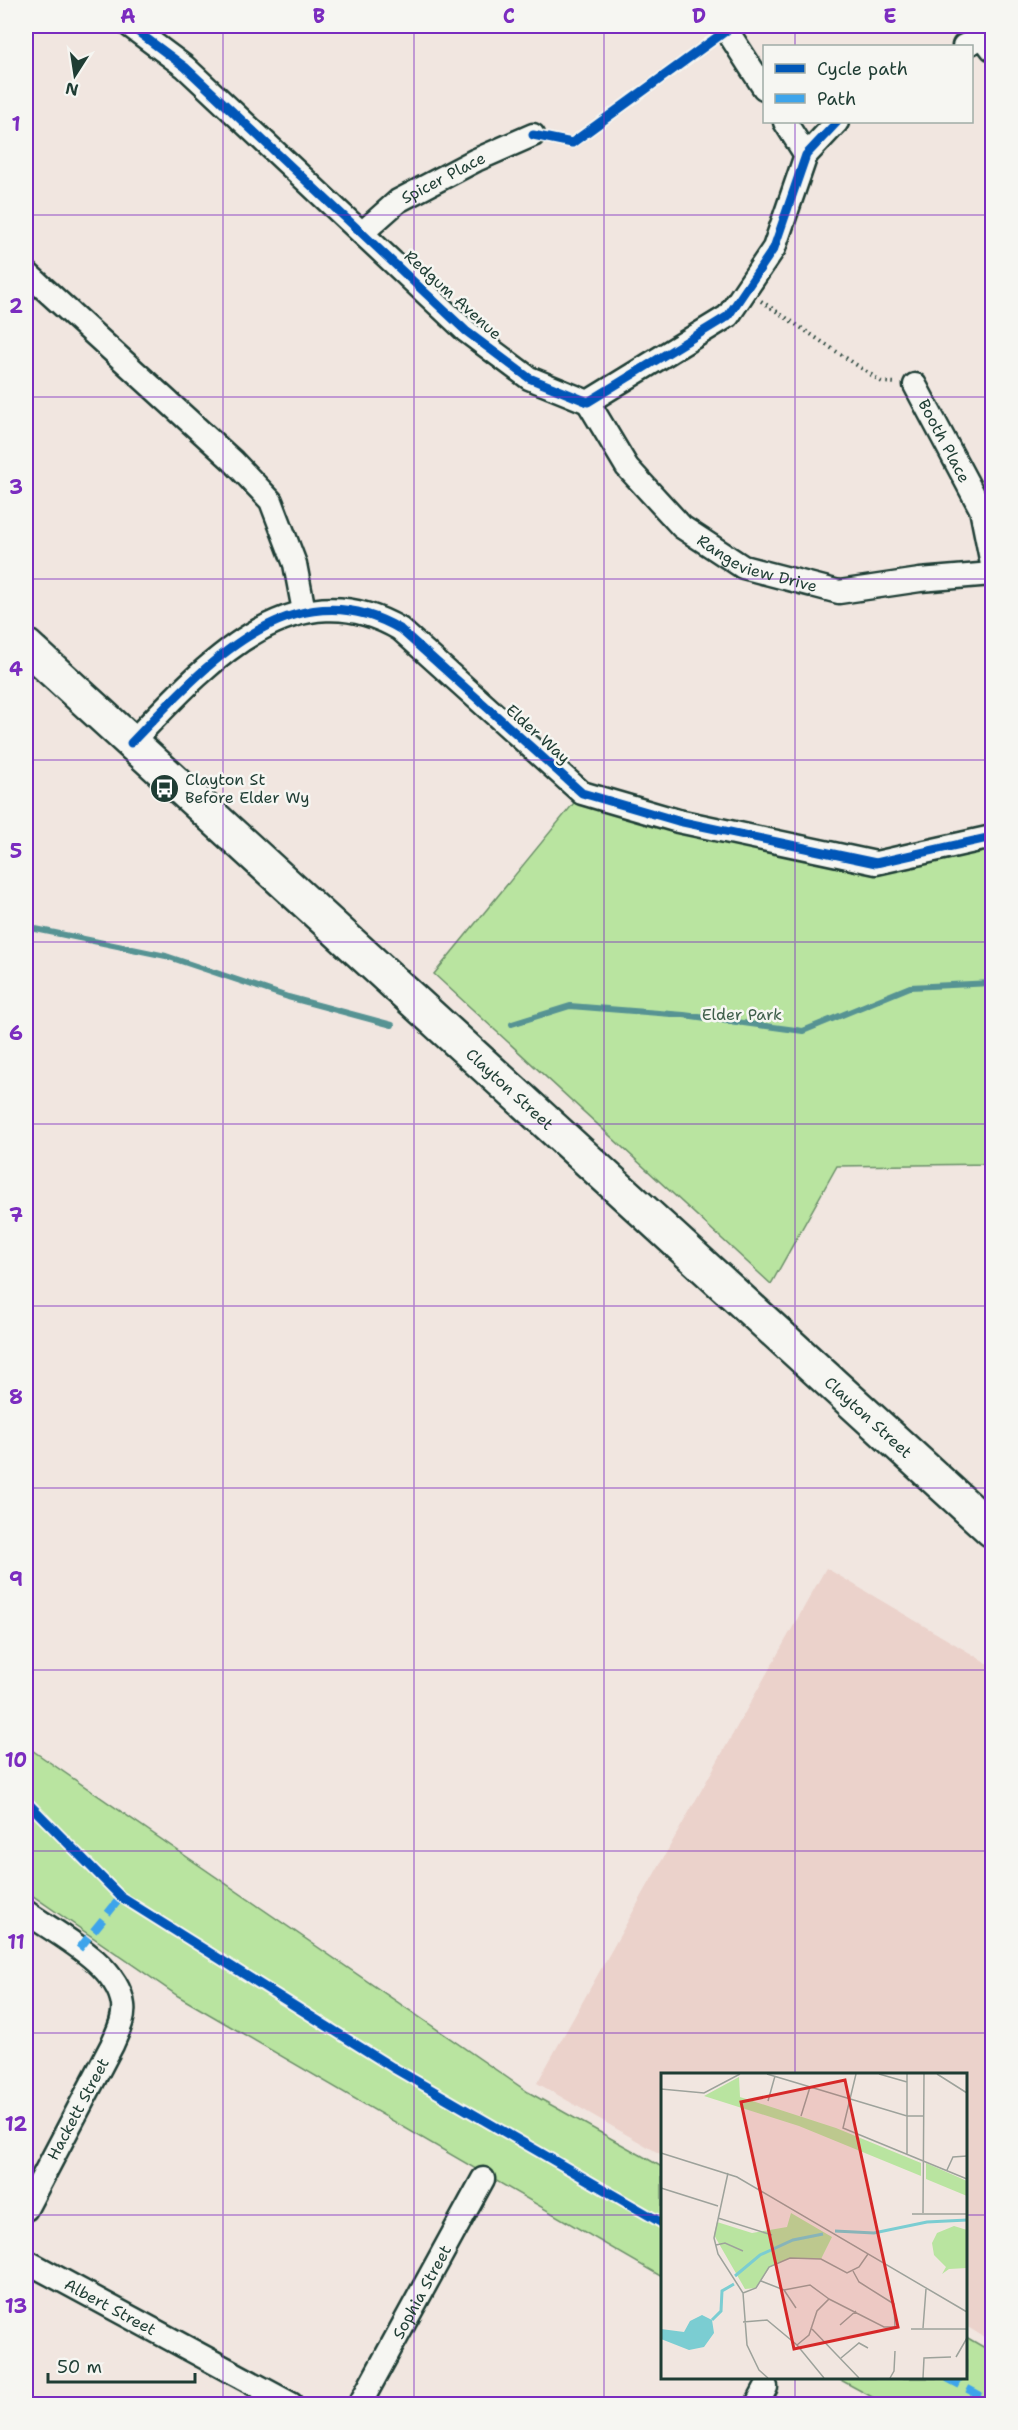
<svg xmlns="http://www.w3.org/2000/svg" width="1018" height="2430" font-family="'Shantell Sans',sans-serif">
<rect width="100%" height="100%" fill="#f1e6e0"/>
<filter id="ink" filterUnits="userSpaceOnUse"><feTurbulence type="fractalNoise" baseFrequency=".0167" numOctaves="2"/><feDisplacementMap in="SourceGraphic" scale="12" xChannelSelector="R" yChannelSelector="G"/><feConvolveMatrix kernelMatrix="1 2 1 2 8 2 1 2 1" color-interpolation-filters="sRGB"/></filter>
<g filter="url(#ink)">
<!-- built -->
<path fill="#ebd2cb" d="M826,1568l166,98v676l-26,-16v-252h-304v81l-125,-72z"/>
<!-- green -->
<path fill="#b9e4a0" stroke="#6c906a" stroke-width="1.5" d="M582,793l294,70 116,-26v327l-155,2 -66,118 -337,-310z
M26,1746l502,346 134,75v110l-484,-281 -152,-105z
M966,2337l26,15v52h-107l-48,-26h129z"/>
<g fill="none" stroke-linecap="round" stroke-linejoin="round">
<!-- stream -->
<path stroke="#569393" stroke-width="6" d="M26,927l140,29 122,41 104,28
M512,1024l58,-18 114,9 119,16 107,-44 82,-4"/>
<defs>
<g id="street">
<path d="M130,26l55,41 281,264 63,47 59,24 140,-86 46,-68 32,-93 31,-33"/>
<path d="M724,26l40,62"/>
<path d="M979,26l4,11 9,12"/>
<path d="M964,46l19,-9"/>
<path d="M785,122l21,33"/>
<path id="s1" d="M362,233l36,-32 78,-41 57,-25"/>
<path d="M26,272l207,189 38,40 24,63 9,47"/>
<path id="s2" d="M915,385l66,124 11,55"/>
<path id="s3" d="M588,402l39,65 55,60 61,40 96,25 81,-12 72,-6"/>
<path d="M131,743c70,-73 160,-178 269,-114l182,164 96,28 198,42 116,-26"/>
<path d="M26,1912c31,22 92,52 97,93 2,14 -6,28 -11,40l-86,164"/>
<path id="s4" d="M26,2261l265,143"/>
<path id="s5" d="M360,2404l123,-225"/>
<path d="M757,2404l9,-17"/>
</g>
<g id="secondary">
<path id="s6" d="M26,646l966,884"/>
</g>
</defs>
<!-- street casing -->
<use href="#street" stroke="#1f3d34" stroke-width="27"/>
<!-- secondary casing -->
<use href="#secondary" stroke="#1f3d34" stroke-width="38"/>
<!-- path -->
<path stroke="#1f3d34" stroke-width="4" stroke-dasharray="1.5 4.5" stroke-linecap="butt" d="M761,301l121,81 14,1"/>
<!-- street -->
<use href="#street" stroke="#f6f6f2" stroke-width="22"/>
<!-- secondary -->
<use href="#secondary" stroke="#f6f6f2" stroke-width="33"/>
<!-- quiet -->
<path stroke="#3da4eb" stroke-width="8" stroke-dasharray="15 8" stroke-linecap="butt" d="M79,1949l42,-52
M947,2378l45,24"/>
<defs>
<path id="cycleway" d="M130,26l55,41 281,264 63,47 59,24 140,-86 46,-68 32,-93 31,-33
M533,135l39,8 155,-113
M131,743c70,-73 160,-178 269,-114l182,164 96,28 198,42 116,-26
M26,1801l95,96 271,170 270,156"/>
</defs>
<!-- cycleway casing -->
<use href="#cycleway" stroke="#f6f6f2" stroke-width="13"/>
<!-- cycleway -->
<use href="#cycleway" stroke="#0057b8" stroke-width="9"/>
</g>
</g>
<!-- grid -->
<path fill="none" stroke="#7b2cbf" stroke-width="1.5" stroke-opacity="0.55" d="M223,26v2378M414,26v2378M604,26v2378M795,26v20M795,122v1952M26,215h966M26,397h966M26,579h966M26,760h966M26,942h966M26,1124h966M26,1306h966M26,1488h966M26,1670h966M26,1851h966M26,2033h966M26,2215h636M966,2215h26M795,2378v26"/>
<!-- icons -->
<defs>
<symbol id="bus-disc" viewBox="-11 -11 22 22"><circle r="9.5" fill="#1f3d34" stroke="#f6f6f2"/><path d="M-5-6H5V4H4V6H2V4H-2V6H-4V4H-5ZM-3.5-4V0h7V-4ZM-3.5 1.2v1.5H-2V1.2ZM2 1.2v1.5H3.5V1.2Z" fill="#fff"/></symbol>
</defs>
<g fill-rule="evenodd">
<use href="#bus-disc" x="148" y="772" width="33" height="33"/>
</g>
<g text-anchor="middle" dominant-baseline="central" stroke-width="5" stroke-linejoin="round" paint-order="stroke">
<!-- street labels -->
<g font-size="16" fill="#1f3d34" stroke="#f6f6f2">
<text stroke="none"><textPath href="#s1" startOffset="99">Spicer Place</textPath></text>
<text transform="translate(453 295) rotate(42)">Redgum Avenue</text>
<text stroke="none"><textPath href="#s2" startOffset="63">Booth Place</textPath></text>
<text stroke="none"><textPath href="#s3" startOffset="242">Rangeview Drive</textPath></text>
<text transform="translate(538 734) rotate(42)">Elder Way</text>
<text stroke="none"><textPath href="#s6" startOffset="656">Clayton Street</textPath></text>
<text stroke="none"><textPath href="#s6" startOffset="1142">Clayton Street</textPath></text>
<text transform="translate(78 2109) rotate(-62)">Hackett Street</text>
<text stroke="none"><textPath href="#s5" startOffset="128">Sophia Street</textPath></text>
<text stroke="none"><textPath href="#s4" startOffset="96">Albert Street</textPath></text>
</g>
<!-- poi labels -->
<g font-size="16" fill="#1f3d34" stroke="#f6f6f2" text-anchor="start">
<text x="185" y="779">Clayton St<tspan x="185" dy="18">Before Elder Wy</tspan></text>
</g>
<!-- park labels -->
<g font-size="16" fill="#3e5e4a" stroke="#f6f6f2">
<text x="742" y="1014">Elder Park</text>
</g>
</g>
<!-- overview -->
<g transform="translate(661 2073)">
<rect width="306" height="306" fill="#f1e6e0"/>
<path d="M78,4l1,20 96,31 85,35v13l-122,-50 -95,-30zM265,90l41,18v15l-41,-17zM130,140l41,24 -11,22 -31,-1 -20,9 -14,21 -11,1 -31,-54 3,-13 35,11 35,-6zM293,153l13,4v38l-18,1 -7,5 4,-7 -12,-12 -2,-12 5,-10z" fill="#b9e4a0"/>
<path d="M41,242l10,5 2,13 -10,14 -15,3 -28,-11v-10l23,3 6,-11z" fill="#7bcdd2"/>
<path fill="none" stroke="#7bcdd2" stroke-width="3" d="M174,158l39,2 53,-11 40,-2M74,203l25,-21 33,-15 30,-6M51,247l9,-9 1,-20 12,-7"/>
<path fill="none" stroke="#9da29b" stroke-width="1.5" d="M106,1l140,42h17M195,1l-13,54 124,51M218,1l28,8M276,1l30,19M0,16l43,4 36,-19M107,28l7,-25M140,43l9,-29M0,80l76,24 230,135M246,82v-81M286,97l6,-13 14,-1M67,100l-14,65 4,16 25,39 4,52 12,25 9,8M0,115l57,18M262,140l1,-139M251,141h55M57,145l54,17M55,172l9,-2 18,8M100,208l23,9 26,-5 19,14M123,217l12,18M82,220l13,-5 13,-21 21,-9 31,1 26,14 12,-6 9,-13M82,249l24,-2 30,25 27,33M179,252l16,-14M262,255l3,-39M151,256l47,49M250,256h56M136,272l12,-10 8,-24 12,-12 55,28h11l-1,-23 -35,-22 -6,-11M295,284l11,-19M180,285l18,-15 9,5M229,305l4,-7 1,-20M262,305l1,-20 27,-1"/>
<path fill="#d62828" fill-opacity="0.15" stroke="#d62828" stroke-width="3" d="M184,7l53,247 -104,22 -53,-247z"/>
<rect width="306" height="306" fill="none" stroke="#1f3d34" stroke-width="3"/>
</g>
<!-- margin -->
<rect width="1018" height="2430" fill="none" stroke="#f6f6f2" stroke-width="66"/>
<!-- legend -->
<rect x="763" y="45" width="210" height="78" fill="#f6f6f2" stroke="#a0aca6" stroke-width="1.5"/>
<rect x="775" y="64" width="30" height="9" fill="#0057b8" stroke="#a0aca6" stroke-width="1.5"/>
<text x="817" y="75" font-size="18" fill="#1f3d34">Cycle path</text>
<rect x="775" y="94" width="30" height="9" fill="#3da4eb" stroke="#a0aca6" stroke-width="1.5"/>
<text x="817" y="105" font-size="18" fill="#1f3d34">Path</text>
<!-- north arrow -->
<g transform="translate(75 75) rotate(192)" stroke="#f6f6f2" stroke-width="4.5" paint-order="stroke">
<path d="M0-4.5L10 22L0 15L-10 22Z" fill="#1f3d34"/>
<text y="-9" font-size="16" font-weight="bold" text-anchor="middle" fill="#1f3d34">N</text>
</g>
<!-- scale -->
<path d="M48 2373v9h147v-9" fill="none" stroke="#1f3d34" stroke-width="3"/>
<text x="57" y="2373" font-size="18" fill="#1f3d34" stroke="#f6f6f2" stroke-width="4.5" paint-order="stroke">50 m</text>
<rect x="33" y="33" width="952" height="2364" fill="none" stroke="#7b2cbf" stroke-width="2"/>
<g font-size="20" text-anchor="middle" font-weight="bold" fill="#7b2cbf">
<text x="128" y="23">A</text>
<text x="319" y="23">B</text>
<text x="509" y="23">C</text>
<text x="699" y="23">D</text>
<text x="890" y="23">E</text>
<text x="16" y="131">1</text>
<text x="16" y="313">2</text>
<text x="16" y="494">3</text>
<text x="16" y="676">4</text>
<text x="16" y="858">5</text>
<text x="16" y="1040">6</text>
<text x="16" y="1222">7</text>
<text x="16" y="1404">8</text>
<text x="16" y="1586">9</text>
<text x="16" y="1767">10</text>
<text x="16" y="1949">11</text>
<text x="16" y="2131">12</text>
<text x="16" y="2313">13</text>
</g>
</svg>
